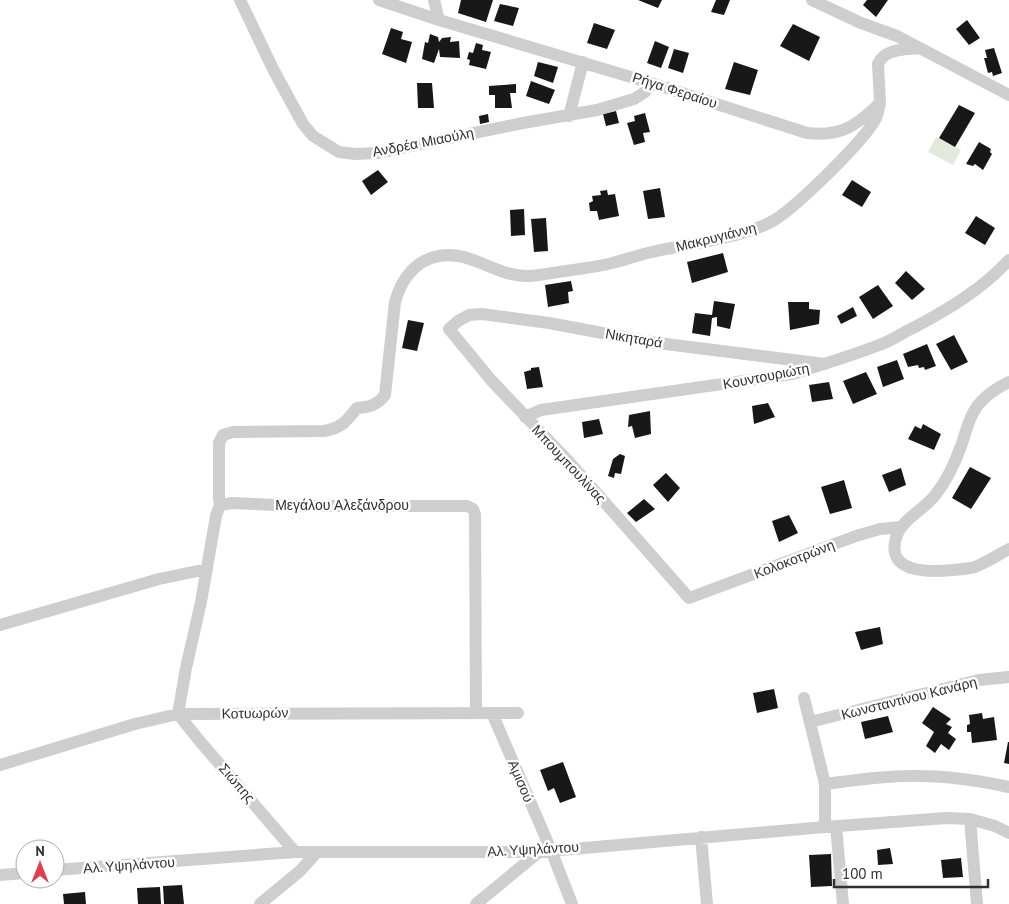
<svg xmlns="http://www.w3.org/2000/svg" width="1009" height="904" font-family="'PT Sans',sans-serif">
<rect width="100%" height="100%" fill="#fff"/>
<!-- green -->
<path fill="#e4e9dd" d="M936,137l25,13 -8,15 -25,-13z"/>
<!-- building -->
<path fill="#181818" d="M461,0h32l-7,22 -28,-9z
M638,0h24l-4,8z
M716,0h14l-6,15 -13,-3z
M867,0h21l-12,17 -13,-12z
M500,4l19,4 -6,18 -19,-5z
M967,20l13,18 -11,7 -13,-16z
M594,23l21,7 -8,19 -20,-6z
M793,24l27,13 -11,24 -29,-15z
M391,28l12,4 -2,7 11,3 -6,21 -24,-9z
M430,34l8,3 1,5 3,-4 9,-1 -1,5 9,-1 1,17 -20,-1 -1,-8 -5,14 -12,-4 3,-17 3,1z
M655,41l14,6 -8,21 -14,-5z
M476,43l7,2 -1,5 9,2 -5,17 -17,-4 1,-5 -3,-1 2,-7 4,1z
M994,48l8,25 -9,3 -1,-4 -4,1 -4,-15h3l-2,-8z
M674,49l15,4 -6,20 -15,-5z
M538,62l20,5 -5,16 -19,-7z
M734,62l24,8 -8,25 -25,-6z
M531,81l24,9 -6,14 -23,-8z
M417,83h15l2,25h-16z
M516,84v9h-6l2,15h-17v-13h-6v-9z
M959,105l16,8 -20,34 -16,-9z
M616,111l3,12 -13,3 -3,-12z
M645,113l5,19 -7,1 2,9 -11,3 -7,-22 8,-2 -1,-5z
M488,114l1,8 -9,2 -1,-8z
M979,142l12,7 -1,3 2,2 -9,16 -8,-6 -2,2 -7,-2z
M378,170l10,12 -17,13 -9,-14z
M852,180l19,12 -9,15 -20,-12z
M660,188l5,29 -17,2 -5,-28z
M607,190l1,5 7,-1 4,22 -20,4 -2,-9h-7l-1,-8 4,-2 -1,-5 9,-1 -1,-4z
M524,209l1,26 -14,1 -1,-26z
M976,216l19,12 -10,17 -20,-12z
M546,218l2,33 -14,1 -3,-33z
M723,253l5,19 -36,11 -5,-21z
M906,271l19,18 -13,11 -17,-17z
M571,281l2,10 -5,1 1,11 -21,4 -3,-22z
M878,285l15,21 -20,13 -14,-22z
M714,301l21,3 -5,25 -13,-3v-9l-5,1 -2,18 -18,-3 3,-20 17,2z
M788,302h21v7l11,1 -1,14 -29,6z
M853,307l4,9 -16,8 -4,-8z
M408,320l16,3 -7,28 -15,-3z
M954,335l14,27 -17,8 -15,-26z
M927,344l9,22 -11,4 -1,-3 -5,1 -1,-3 -10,2 -5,-13z
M897,360l7,19 -21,8 -6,-20z
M539,367l4,20 -16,2 -3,-17 7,-2v-2z
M866,372l11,22 -24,10 -10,-23z
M829,382l4,17 -21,3 -3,-17z
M768,403l7,14 -21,7 -2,-18z
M650,411l1,23 -16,4 -3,-12 -4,1 1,-12z
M599,419l4,15 -19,4 -2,-16z
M923,424l18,10 -7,16 -26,-11 7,-13 6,3z
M620,454l5,2 -4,18 -6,-1 -1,5 -6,-2 5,-17z
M970,467l21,11 -20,31 -19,-11z
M901,468l5,17 -17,7 -7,-17z
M666,473l14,15 -12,14 -15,-17z
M844,480l8,28 -22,6 -9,-27z
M644,499l11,10 -19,13 -9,-9z
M789,515l9,18 -19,9 -7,-21z
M880,627l3,17 -22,6 -6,-18z
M774,689l4,19 -21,5 -4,-20z
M933,707l18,12 -5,5 6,3 -4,6 8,6 -7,11 -8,-6 -6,9 -9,-7 8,-14 -12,-9z
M982,713l1,6 11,-2 3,23 -25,3 -1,-11h-4v-7l3,-1 -1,-9z
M888,716l5,16 -28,7 -4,-17z
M1008,742h1v22l-5,-1z
M563,762l13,35 -16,6 -6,-15 -6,3 -8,-21z
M890,848l3,16 -15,1 -1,-15z
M831,854l1,32 -21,1 -2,-32z
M961,858l2,19 -20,1 -2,-18z
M182,885l2,19h-20l-1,-18z
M160,887l1,17h-23l-1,-16z
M85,892l1,12h-22l-1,-10z"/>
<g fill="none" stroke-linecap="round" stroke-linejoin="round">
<!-- minor -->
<path stroke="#cecece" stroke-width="12" d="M240,0l34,71 29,53 10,12 26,16 16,2 22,-1 146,-30 74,-13 37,-11 11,-7 6,-9
M379,0l60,20 212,63 156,50c34,4 49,-7 73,-30l-2,-39c7,-16 27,-14 42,-16
M434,0l5,20
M812,0l49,23 36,13 112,59
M569,116l14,-54
M825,364l-175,-22 -101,-19 -67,-9 -13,1 -11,6 -9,8 42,51 79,83 119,135 167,-62 24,-7 21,-2
M1009,382c-11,5 -26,15 -33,26 -8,11 -10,25 -15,38 -6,17 -14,34 -25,48 -12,17 -37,25 -41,48 -6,32 37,30 58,28 7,-1 15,-1 22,-3 12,-5 23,-12 34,-18
M525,417l16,-7 251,-36c29,-9 59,-18 87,-29 12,-4 23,-12 34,-17 36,-19 69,-39 96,-68
M220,505l-1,-6v-56l4,-8 10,-3 91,-1c17,-3 22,-9 33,-23 13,-1 20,-3 28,-13l10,-93c6,-22 20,-42 44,-46 32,-6 56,20 87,20 9,0 18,-2 26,-3 19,-3 38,-5 56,-9 14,-3 27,-8 40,-11 40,-10 83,-12 121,-30 22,-10 96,-83 107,-105 2,-4 3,-10 4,-15
M0,625l159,-46 48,-10
M804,698l21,86v43
M492,713l59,137 21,54
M810,722l169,-42 30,-3
M0,765l135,-41 43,-10 340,-1
M825,784c32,-4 64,-9 96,-8 30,0 59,5 88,11
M970,819l7,85
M836,826l7,78
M701,837l6,67
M295,852l-97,-113 -20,-25 8,-46 15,-66 15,-86 4,-11 12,-2 65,3h170l6,3 2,6 1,198
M55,870l240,-18h244l286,-25 122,-9 23,1 25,7 14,7
M0,875l25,-2
M260,904l40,-33 17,-19
M476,904l63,-52"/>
</g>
<g text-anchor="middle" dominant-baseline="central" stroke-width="5" stroke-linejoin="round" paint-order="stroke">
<!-- street labels -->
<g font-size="14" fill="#313131" stroke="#fff">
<text transform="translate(675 90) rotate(18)">Ρήγα Φεραίου</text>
<text transform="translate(423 142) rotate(-11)">Ανδρέα Μιαούλη</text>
<text transform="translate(716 237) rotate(-14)">Μακρυγιάννη</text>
<text transform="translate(634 338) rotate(10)">Νικηταρά</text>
<text transform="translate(766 376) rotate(-11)">Κουντουριώτη</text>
<text transform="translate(569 464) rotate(47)">Μπουμπουλίνας</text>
<text x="342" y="505">Μεγάλου Αλεξάνδρου</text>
<text transform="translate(794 559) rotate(-21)">Κολοκοτρώνη</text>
<text transform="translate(909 698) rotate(-14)">Κωνσταντίνου Κανάρη</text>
<text transform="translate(255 713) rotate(-1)">Κοτυωρών</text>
<text transform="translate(521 781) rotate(67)">Αμισού</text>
<text transform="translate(237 783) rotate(49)">Σιώπης</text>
<text transform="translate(533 849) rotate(-3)">Αλ. Υψηλάντου</text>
<text transform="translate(129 865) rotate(-4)">Αλ. Υψηλάντου</text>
</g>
</g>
<!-- north arrow -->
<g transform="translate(40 864)"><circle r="24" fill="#ffffff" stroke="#adadad"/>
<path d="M0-4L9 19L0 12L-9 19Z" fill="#d94151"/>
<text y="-8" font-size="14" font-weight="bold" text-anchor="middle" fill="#313131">N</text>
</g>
<!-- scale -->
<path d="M834 879v8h154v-8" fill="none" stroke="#313131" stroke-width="2.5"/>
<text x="842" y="879" font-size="15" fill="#313131" stroke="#ffffff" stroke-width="4" paint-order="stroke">100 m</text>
</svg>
